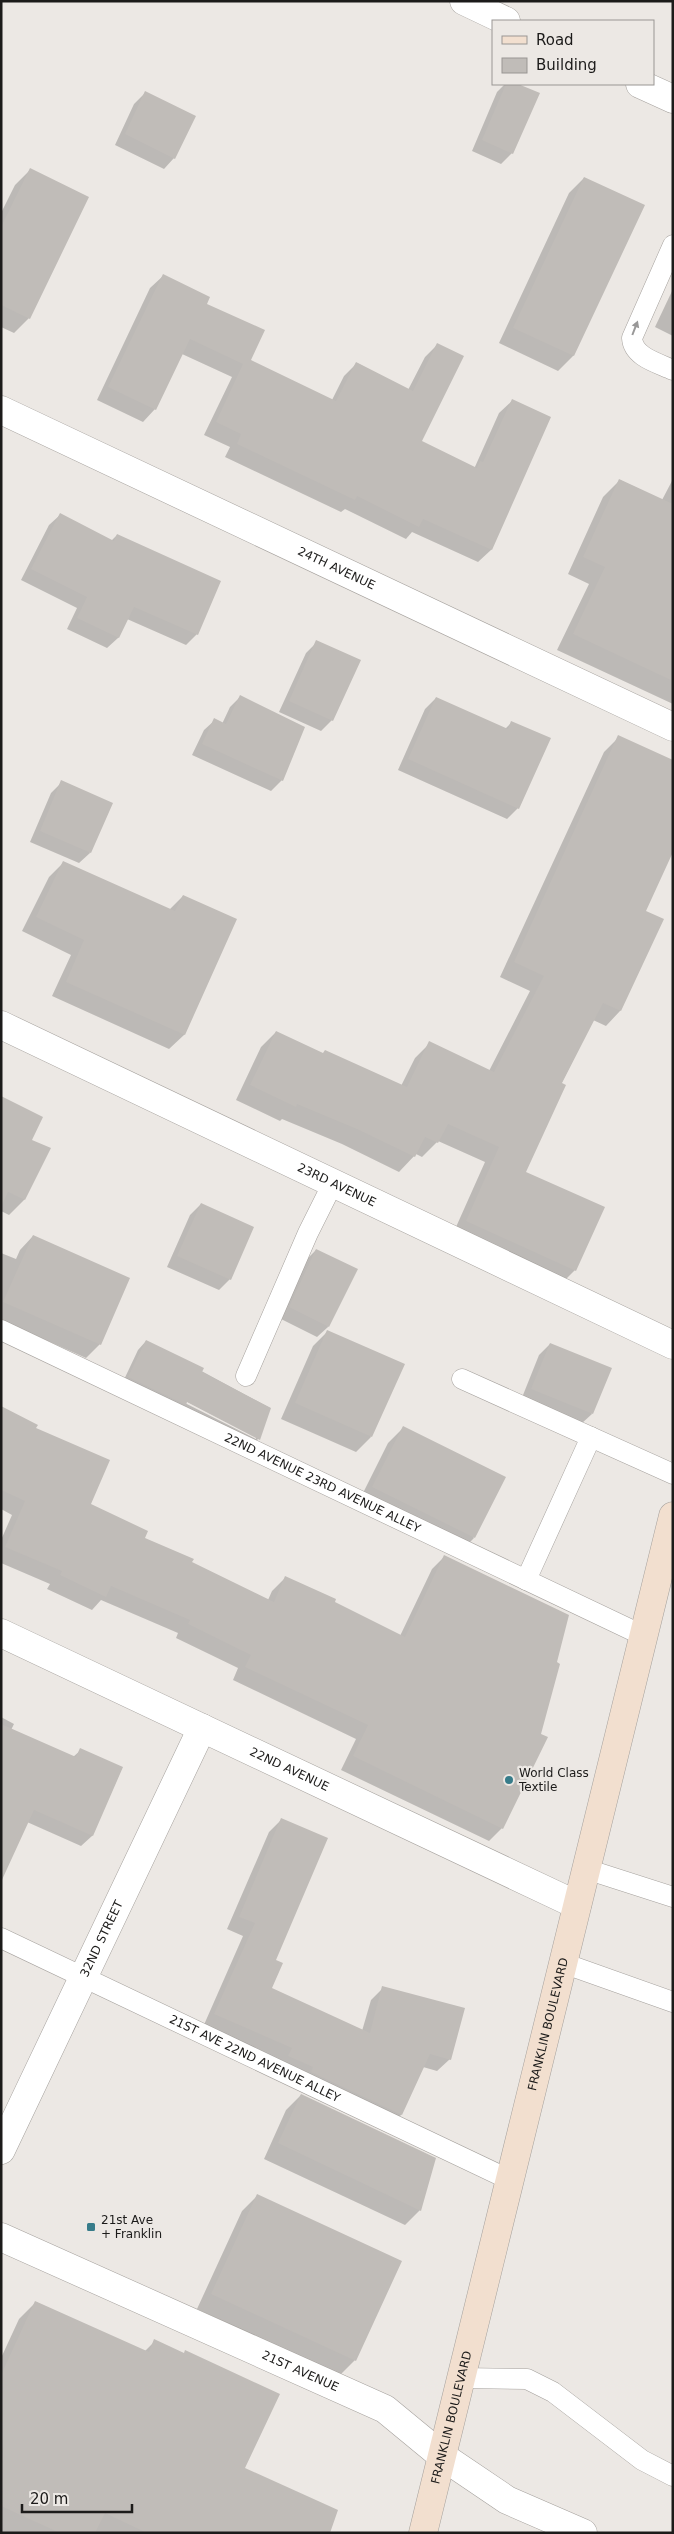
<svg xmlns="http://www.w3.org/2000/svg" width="674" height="2534" font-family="'DejaVu Sans',sans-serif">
<rect width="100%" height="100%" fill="#ece8e4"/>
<!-- shadow -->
<path fill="#0003" fill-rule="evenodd" d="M505,84h10l23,10 -26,59 -11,11 -29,-13 25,-59z
M145,93l29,65 -10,11 -49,-24 19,-41z
M30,170l-1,148 -15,15 -13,-6v-114l14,-28z
M584,178l59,28 -70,150 -15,15 -59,-28 70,-150z
M163,276l43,28 43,57 83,39 12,-24 13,-13 51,27 17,-33 12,-12 -17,96 54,28 25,-56 13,-12 37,16 -58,133 -13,12 -66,-30 -6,7 -61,-30 -4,3 -116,-55 5,-10 -26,-12 28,-58 -50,-23 -27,55 -12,13 -46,-22 53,-112z
M673,289v47l-18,-9z
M673,479v225l-116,-54 32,-66 -21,-10 35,-77 17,-17 42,20z
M60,515l51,26 6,-6 80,99 -11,11 -59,-26 -9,19 -11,10 -40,-19 10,-21 -56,-28 28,-55z
M317,642l15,78 -11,11 -42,-19 27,-59z
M241,696l41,84 -11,11 -79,-36 12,-25 11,-10 7,4 8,-17z
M436,698l69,31 7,-7 6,86 -11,11 -109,-49 27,-61z
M619,737l25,174 -24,100 -14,15 -13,-6 -32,64 -36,88 50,98 -15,15 -108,-49 33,-74 -47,-21 -16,16 -6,-3 -17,18 -57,-28 -60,-25 -2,2 -44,-21 25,-53 15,-15 46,22 79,32 14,-28 15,-15 59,28 41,-80 -30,-14 104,-225z
M62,782l28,71 -11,10 -49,-21 21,-49z
M63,863l106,47 14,-14 52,24 -51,115 -15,14 -117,-53 19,-41 -49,-24 27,-54z
M1,1098l30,42 -7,60 -15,15 -8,-4z
M201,1204l29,75 -11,11 -52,-23 23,-52z
M33,1236l67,108 -14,14 -85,-38v-67l15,6 4,-9z
M316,1250l12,77 -11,10 -38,-19 26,-57z
M328,1331l43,106 -15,15 -75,-33 32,-73z
M146,1341l124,67 -12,31 -8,8 -129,-61 17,-36zM182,1399l74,38v2l-75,-38z
M550,1344l42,70 -11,10 -60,-24 18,-45z
M1,1407l34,22 54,75 54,35 125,61 4,-9 13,-13 115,58 32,-67 13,-13 57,272 -13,13 -148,-71 15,-31 -123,-59 5,-12 -62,-30 2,-5 -77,-33 -9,10 -45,-21 3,-5 -49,-21v-23l11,-25 -11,-6z
M403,1428l71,110 -15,15 -101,-50 30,-60z
M1,1717l13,7 -3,6 62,27 8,-7 41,18 -30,68 -11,10 -54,-24 -26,24z
M281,1820l-7,140 -4,28 92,43 9,-31 12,-12 67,71 -13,12 -14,-4 -22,48 -13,12 -185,-100 40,-91 -16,-7 42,-97z
M301,2095l119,115 -15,15 -141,-66 22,-49z
M257,2196l98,164 -15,15 -143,-66 45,-98z
M36,2302l108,50 11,-11 89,127 85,65h-328v-175l18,-39z"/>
<!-- building -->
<path fill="#c0bcb8" d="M506,84h12l22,9 -27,61 -31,-14z
M145,91l51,25 -21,43 -50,-25z
M30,168l59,29 -59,122 -29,-14v-78z
M584,177l61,28 -71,151 -61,-28z
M163,274l47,23 -3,7 58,26 -14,30 85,41 20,-39 57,29 24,-48 27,13 -42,85 55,27 3,-7 3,1 29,-63 39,18 -59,133 -69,-31 -4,8 -62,-31 -2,4 -118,-56 4,-10 -25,-12 27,-58 -53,-25 -34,71 -48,-23z
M619,479l54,25v177l-100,-47 32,-67 -22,-10z
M60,513l54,28 3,-7 104,47 -23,54 -64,-28 -15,31 -42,-20 10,-21 -56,-28z
M316,640l45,20 -28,61 -44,-20z
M240,695l65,32 -22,54 -81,-37 12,-26 12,6z
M436,697l72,32 3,-8 40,17 -32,71 -111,-50z
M618,735l55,25v92l-27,59 18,8 -43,92 -18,-8 -41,80 4,2 -40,87 79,35 -29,64 -110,-50 33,-74 -51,-23 -10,19 -13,-6 -10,20 -58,-28 -60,-25 -1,3 -46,-22 26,-54 47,22 2,-3 82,37 22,-46 65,31 50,-96 -30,-14z
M61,780l52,23 -22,50 -51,-22z
M63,861l112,50 8,-16 54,24 -52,116 -119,-53 18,-42 -48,-23z
M1,1096l42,21 -11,23 19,8 -26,52 -17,-8 -7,15z
M201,1203l53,24 -23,53 -54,-24z
M33,1235l97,43 -29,67 -98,-43z
M316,1249l42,20 -29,58 -40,-20z
M327,1330l78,34 -33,73 -77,-34z
M146,1340l58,28 -2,4 69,36 -11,32 -73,-38 -1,3 -58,-28z
M550,1343l62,25 -19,46 -62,-25z
M1,1406l37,19 -2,3 74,32 -19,44 57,27 -3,7 49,21 -2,3 82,40 11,-26 51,23 -1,3 70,35 39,-82 125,60 -12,47 3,2 -19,70 7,3 -45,92 -150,-73 15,-31 -123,-58 6,-12 -63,-31 2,-4 -79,-34 -5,11 -46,-22 2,-4 -57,-24 20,-46 -24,-11z
M403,1426l103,51 -31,61 -103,-51z
M1,1724l75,33 4,-9 43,19 -30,69 -59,-26 -33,72z
M281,1818l47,20 -52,122 7,3 -11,25 98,45 12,-47 83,22 -14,52 -21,-6 -28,61 -91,-43 2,-5 -25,-11 4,-8 -78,-34 41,-91 -16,-6z
M301,2094l135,64 -15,53 -143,-68z
M257,2194l145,67 -46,100 -145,-67z
M35,2301l114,51 5,-13 30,14 1,-3 95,44 -35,74 93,42 -8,23h-183l-42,-20 -10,20h-35l-59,-27v-131z"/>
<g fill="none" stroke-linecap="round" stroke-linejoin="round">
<defs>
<g id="service">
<path d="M673,245l-41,93c1,19 26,25 41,32"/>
<path id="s1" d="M1,1330l643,306"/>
<path d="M246,1376l62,-143 25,-50"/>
<path d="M462,1379l211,95"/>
<path d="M526,1580l65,-143"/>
<path d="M586,1869l87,28"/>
<path id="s2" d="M1,1938l509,242"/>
<path d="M563,1963l110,39"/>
<path d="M461,2378l66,1 26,13 89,68 31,16"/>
</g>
<g id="minor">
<path d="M464,1l42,20"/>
<path d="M640,84l33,15"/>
<path id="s3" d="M1,410l672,317"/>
<path id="s4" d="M1,1025l672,320"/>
<path id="s5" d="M1,1633l576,272"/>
<path id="s6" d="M1,2150l201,-422"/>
<path id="s7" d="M1,2237l384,172 57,47 65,44 76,33"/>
</g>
<g id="secondary">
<path id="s8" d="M423,2533l250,-1017"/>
</g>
</defs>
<!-- service casing -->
<use href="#service" stroke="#a5a19d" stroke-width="21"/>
<!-- minor casing -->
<use href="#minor" stroke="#a5a19d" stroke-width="29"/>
<!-- secondary casing -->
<use href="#secondary" stroke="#a5a19d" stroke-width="29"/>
<!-- service -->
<use href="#service" stroke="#fff" stroke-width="20"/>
<!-- minor -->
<use href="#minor" stroke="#fff" stroke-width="28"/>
<!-- secondary -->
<use href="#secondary" stroke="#f2dfcf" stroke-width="28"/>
</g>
<!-- one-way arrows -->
<defs><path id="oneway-solid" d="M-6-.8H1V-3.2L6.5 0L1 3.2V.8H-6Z" transform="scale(1.25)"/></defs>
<use fill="#999898" href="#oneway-solid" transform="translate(635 328) rotate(-69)"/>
<!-- markers -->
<g fill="#377c8a" stroke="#ece8e4" stroke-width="2">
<circle cx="509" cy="1780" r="5"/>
<rect x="86" y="2222" width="10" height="10" rx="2.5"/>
</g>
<g text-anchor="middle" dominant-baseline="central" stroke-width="4.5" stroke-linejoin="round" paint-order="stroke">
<!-- street labels -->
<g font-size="12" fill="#1c1b1a" stroke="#ece8e4">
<text stroke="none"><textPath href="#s3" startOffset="371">24TH AVENUE</textPath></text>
<text stroke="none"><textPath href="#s4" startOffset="372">23RD AVENUE</textPath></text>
<text stroke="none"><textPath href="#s1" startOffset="356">22ND AVENUE 23RD AVENUE ALLEY</textPath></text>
<text stroke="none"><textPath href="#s5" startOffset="319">22ND AVENUE</textPath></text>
<text stroke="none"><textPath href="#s6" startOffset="234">32ND STREET</textPath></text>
<text stroke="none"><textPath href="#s8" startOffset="524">FRANKLIN BOULEVARD</textPath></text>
<text stroke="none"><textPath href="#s2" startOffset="281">21ST AVE 22ND AVENUE ALLEY</textPath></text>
<text stroke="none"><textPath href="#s7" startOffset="328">21ST AVENUE</textPath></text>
<text stroke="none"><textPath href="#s8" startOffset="119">FRANKLIN BOULEVARD</textPath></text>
</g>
<!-- poi labels -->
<g font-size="12" fill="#1c1b1a" stroke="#ece8e4" text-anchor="start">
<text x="519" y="1773">World Class<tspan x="519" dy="14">Textile</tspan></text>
<text x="101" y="2220">21st Ave<tspan x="101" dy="14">+ Franklin</tspan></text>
</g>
</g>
<!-- border -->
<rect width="674" height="2534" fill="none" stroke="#1c1b1a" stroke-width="5"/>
<!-- legend -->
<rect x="492" y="20" width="162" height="65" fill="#ece8e4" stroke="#999693"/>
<rect x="502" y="36" width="25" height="8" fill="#f2dfcf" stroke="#999693"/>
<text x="536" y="45" font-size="15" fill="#1c1b1a">Road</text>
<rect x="502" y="58" width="25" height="15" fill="#c0bcb8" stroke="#999693"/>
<text x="536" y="70" font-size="15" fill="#1c1b1a">Building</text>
<!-- scale -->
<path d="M22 2504v8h110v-8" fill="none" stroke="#1c1b1a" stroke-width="2.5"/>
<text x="30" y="2504" font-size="15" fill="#1c1b1a" stroke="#ece8e4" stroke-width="4" paint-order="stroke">20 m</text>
</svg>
